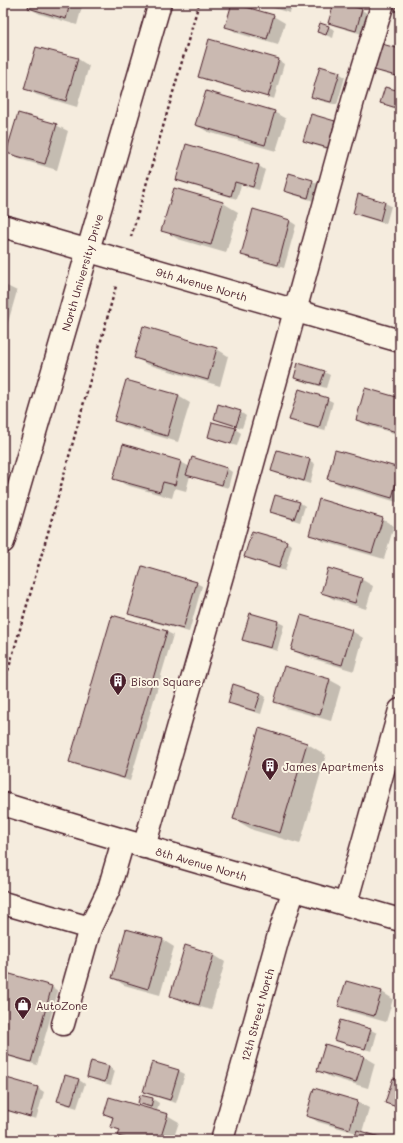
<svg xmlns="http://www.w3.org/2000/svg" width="403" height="1143" font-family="Mali,sans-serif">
<rect width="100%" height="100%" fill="#f5ecde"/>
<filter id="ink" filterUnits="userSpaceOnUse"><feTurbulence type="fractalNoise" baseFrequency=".025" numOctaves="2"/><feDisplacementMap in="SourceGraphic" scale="8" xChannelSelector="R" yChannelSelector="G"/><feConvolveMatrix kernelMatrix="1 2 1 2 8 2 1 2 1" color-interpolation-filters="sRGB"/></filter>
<g filter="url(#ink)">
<!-- shadow -->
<path fill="#0003" d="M30,3h53l-6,22 -37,-11 -11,-6z
M256,3h37l-3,10z
M335,3l27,7 6,4 -6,20 -27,-8 -6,-4z
M273,16l12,7 -7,22 -41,-12 -11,-7z
M329,27l6,3 -2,8 -15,-6z
M37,48l41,11 11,7 -12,41 -40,-12 -12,-7z
M400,50v28l-18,-5 -6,-4z
M278,60l6,4 -10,35 -69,-19 -6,-4z
M339,73l6,4 -8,28 -19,-5 -6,-4z
M400,92v18l-12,-4 -6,-4z
M274,112l12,7 -10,32 -68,-19 -12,-7z
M312,115l23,7 6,3 -7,26 -24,-7 -6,-3z
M56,125l12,6 -11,39 -38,-11 -11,-6z
M187,145l72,21 6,4 -6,20 -18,-5 -4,14 -54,-16 -6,-3z
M312,181l6,3 -4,17 -23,-7 -5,-3z
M174,189l49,14 15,9 -12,41 -48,-14 -15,-9z
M385,203l6,3 -5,18 -26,-8 -6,-3z
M254,211l36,10 6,4 -12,43 -36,-10 -6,-4z
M3,284l14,7 -12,42h-2z
M143,327l74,22 11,7 -8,30 -74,-22 -11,-7z
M324,372l6,3 -4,13 -25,-7 -6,-4z
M178,396l12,7 -12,39 -51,-15 -12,-6z
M327,399l6,3 -8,29 -29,-8 -6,-3z
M400,399v36l-31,-9 -12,-6z
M240,412l6,4 -4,12 -21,-6 -6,-3z
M235,429l6,4 -4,13 -22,-6 -6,-4z
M124,445l57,17 9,5 36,1 6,4 -4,16 -38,-12 -4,15 -11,-3 -3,10 -46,-13 -12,-7z
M336,451l64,18v34l-60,-18 -12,-7z
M309,460l6,4 -5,20 -32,-10 -6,-3z
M299,502l6,4 -5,16 -23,-7 -6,-3z
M382,519l12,7 -10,33 -62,-18 -12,-7z
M286,542l6,3 -7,26 -34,-11 -6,-3z
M361,579l12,7 -7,23 -33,-10 -11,-7z
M196,583l6,3 -13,46 -54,-15 -6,-4z
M251,614l27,8 6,3 -7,26 -28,-8 -6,-4z
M302,616l50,15 11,7 -9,33 -50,-15 -12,-6z
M167,632l6,3 -43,146 -54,-16 -6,-3z
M330,680l11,6 -10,35 -45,-13 -11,-7z
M260,693l6,4 -5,17 -26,-8 -6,-4z
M306,743l20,12 -26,89 -47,-14 -19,-11z
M163,940l11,7 -14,48 -36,-10 -11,-7z
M186,946l28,9 11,7 -14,48 -28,-8 -11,-7z
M3,973l49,14 6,4 -21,74 -34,-10z
M382,992l11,7 -7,23 -35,-10 -11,-6z
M340,1021l31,9 6,3 -5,18 -31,-8 -6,-4z
M363,1056l12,7 -7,25 -38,-11 -12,-7z
M92,1062l17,5 6,4 -4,14 -17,-5 -6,-4z
M179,1071l6,3 -9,29 -26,-8 -6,-3z
M65,1076l14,4 6,4 -8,24 -13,-4 -6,-3z
M3,1078l35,10 6,4 -8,27 -33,-9z
M141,1096l12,3 6,4 -2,7 -12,-4 -6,-3z
M357,1102l12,6 -7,24 23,8h-30l2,-7 -39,-11 -11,-7z
M105,1114l62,1 12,7 -6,18h-47l-7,-4 1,-5 -9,-5 2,-7z"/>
<!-- building -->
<path fill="#cab9b1" stroke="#4a1f2b" d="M29,3h41l-4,16 -38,-11z
M232,3l42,12 -7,24 -42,-12z
M265,3h15l-2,4z
M334,3h7l21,6 -6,22 -28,-8z
M398,3h2v10l-5,-2z
M320,23l9,3 -3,9 -9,-3z
M209,39l70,20 -11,38 -70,-20z
M382,44l18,5v28l-26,-7z
M36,47l42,11 -12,43 -42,-12z
M320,66l20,6 -9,30 -20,-5z
M385,87l15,4v18l-20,-6z
M206,91l69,20 -10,34 -70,-20z
M18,113l39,11 -12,40 -39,-11z
M311,114l24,7 -7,27 -25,-7z
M186,144l73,21 -6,22 -18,-5 -4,14 -55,-16z
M289,173l24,7 -5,18 -24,-7z
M174,188l49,14 -12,43 -50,-14z
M358,194l27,8 -5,19 -27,-8z
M253,209l37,11 -12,45 -37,-10z
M143,326l74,22 -9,32 -74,-22z
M298,363l27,8 -5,14 -26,-7z
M126,380l53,15 -12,41 -53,-15z
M365,388l35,10v35l-44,-13z
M299,389l29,9 -9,30 -30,-8z
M218,404l23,7 -5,15 -22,-7z
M212,422l24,6 -5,16 -23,-7z
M123,444l58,17 -6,24 -12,-3 -3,10 -47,-13z
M277,450l33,9 -6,22 -33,-10z
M335,450l65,18 -8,30 -65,-19z
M192,457l35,11 -5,17 -36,-10z
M275,495l25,7 -6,17 -24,-7z
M319,499l64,19 -11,35 -63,-18z
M252,531l35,10 -8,27 -35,-11z
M142,566l55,16 -14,47 -55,-15z
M328,568l34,10 -7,25 -34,-10z
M250,613l28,8 -7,27 -29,-8z
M112,615l55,16 -43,147 -55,-16z
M301,615l51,15 -10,35 -51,-15z
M284,666l46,13 -10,36 -46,-13z
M233,684l28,9 -6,18 -27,-8z
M259,728l48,15 -27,90 -47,-14z
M126,929l37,10 -15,50 -36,-11z
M185,945l29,9 -15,51 -29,-9z
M3,972l49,14 -21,76 -28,-8z
M346,981l36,10 -8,25 -36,-10z
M340,1020l31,9 -6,20 -31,-9z
M325,1044l39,12 -8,26 -39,-11z
M91,1061l18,5 -4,16 -18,-5z
M152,1062l27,8 -9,30 -27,-8z
M65,1075l14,4 -8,26 -14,-4z
M3,1077l35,10 -8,30 -27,-8z
M393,1078l7,2v28l-15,-5z
M314,1088l44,13 -8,28 -44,-13z
M140,1095l13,3 -2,9 -13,-4z
M109,1097l59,17 -8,26h-29l-13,-4 2,-6 -10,-3 3,-10 -9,-3z
M357,1130l26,8 -1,2h-28z"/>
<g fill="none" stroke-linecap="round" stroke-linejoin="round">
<defs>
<g id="minor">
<path id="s1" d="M3,226l397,115"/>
<path id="s2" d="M3,804c132,41 265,78 397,116"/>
<path d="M144,847l79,-275 131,-475 29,-94"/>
<path d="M3,903l87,25 19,-39 14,-48"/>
<path d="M346,903l54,-193"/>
<path d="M63,1024l27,-96"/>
<path id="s3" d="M222,1140l56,-202 16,-49"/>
</g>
<g id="major">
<path id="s4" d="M3,542l157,-539"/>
</g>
</defs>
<!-- minor casing -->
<use href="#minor" stroke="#4a1f2b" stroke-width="25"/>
<!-- major casing -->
<use href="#major" stroke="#4a1f2b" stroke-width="25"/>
<!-- path -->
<path stroke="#4a1f2b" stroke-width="2.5" stroke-dasharray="3 3" stroke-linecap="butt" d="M131,237l68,-234
M3,688l46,-159 67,-243"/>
<!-- minor -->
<use href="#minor" stroke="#fcf5e5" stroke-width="22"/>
<!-- major -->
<use href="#major" stroke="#fcf5e5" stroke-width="22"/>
</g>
</g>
<!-- icons -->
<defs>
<symbol id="building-pin" viewBox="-11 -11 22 30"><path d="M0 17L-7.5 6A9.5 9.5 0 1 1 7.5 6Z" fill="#4a1f2b" stroke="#fcf5e5"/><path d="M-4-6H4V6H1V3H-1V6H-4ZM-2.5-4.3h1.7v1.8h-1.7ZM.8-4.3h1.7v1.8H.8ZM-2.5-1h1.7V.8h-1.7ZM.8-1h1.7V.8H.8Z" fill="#fff"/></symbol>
<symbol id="shop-pin" viewBox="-11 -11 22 30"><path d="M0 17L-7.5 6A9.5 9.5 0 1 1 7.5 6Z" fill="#4a1f2b" stroke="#fcf5e5"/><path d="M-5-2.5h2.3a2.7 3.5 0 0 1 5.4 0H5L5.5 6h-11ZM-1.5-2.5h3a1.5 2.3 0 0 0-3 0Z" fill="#fff"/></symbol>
</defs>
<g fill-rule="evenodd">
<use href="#building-pin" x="108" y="671" width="20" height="27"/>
<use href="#building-pin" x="260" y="756" width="20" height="27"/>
<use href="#shop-pin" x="13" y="995" width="20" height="27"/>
</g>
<g text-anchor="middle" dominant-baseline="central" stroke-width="4" stroke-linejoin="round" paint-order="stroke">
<!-- street labels -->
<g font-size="11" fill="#4a1f2b" stroke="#fcf5e5">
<text stroke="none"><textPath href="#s4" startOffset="281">North University Drive</textPath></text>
<text stroke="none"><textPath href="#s1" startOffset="207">9th Avenue North</textPath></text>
<text stroke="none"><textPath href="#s2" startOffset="207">8th Avenue North</textPath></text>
<text stroke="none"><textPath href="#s3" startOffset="130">12th Street North</textPath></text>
</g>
<!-- poi labels -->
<g font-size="11" fill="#4a1f2b" stroke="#fcf5e5" text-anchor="start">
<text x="131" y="681">Bison Square</text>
<text x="283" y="766">James Apartments</text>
<text x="36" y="1005">AutoZone</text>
</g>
</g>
<!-- margin -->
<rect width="403" height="1143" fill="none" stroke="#fcf5e5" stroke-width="16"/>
<rect x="8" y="8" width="387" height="1127" fill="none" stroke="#4a1f2b" stroke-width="1.5" filter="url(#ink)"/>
</svg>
